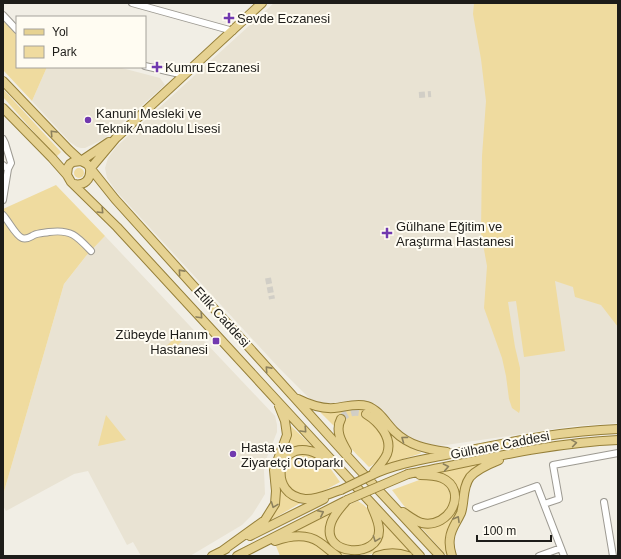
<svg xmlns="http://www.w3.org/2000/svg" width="621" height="559" font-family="Arial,sans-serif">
<rect width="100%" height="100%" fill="#f1eee5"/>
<!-- built -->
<path fill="#e9e3d3" d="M274,3h344v420l-45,3 -58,9 -76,11 -12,-1 -11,-4 -13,-8 -23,-21 -14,-8 -12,-3 -30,3 -13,-4 -32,-32 -163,-177 -9,-13 -2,-10 3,-10 8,-11z
M47,67h71l42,11 5,7 -61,54 -19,9h-4l-4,-1 -7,-5 -38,-41z
M105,236l170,180 2,9v7l-12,30 -1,9 1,23 -6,10 -7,11 -10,10 -52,31h-49l-8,-14 -6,3 -39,-74 -14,3 -68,37 -3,-5v-11l61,-211 22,-28z"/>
<!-- green -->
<path fill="#efdb9f" d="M474,3h144v324l-17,-22 -26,-8 -2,-10 -18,-6 10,70 -41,6 -8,-56 -8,1 7,45 5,21v42l-1,3 -7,-5 -3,-9 -3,-23 -4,-18 -18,-50 3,-42 -6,-33 1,-77 4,-55 -5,-42 -8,-45z
M3,21l14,12v34h30l-15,34 -29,-31z
M3,89l58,63 -5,5 -53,-60z
M74 173a5 5 0 1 1 10 0a5 5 0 1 1-10 0Z
M56,185l49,51 -19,20 -22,28 -61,211v-286z
M178,335l5,5 -14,14 -5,1 -2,-3v-2z
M186,344l5,5 -11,8 -2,-5z
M352,408c25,0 31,19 48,33 6,5 14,9 22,12l-38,12c13,-25 5,-38 -17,-52l-2,4c11,4 24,20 21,32 -2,9 -10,14 -17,18 -11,-12 -34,-30 -27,-47l-3,-2 -5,8 -15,-15h13z
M106,415l20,25 -28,6z
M288,423l27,26c-9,-3 -15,-2 -24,2l-12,30 25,20 -38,22 8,-9 3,-6 1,-22z
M298,454h13l17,11 12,17c-10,5 -22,14 -34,13 -16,-1 -27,-16 -20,-31 2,-5 7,-8 12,-10z
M493,461l-31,23 -2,9 1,8 -14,55 -29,-32c22,2 36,2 39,-24l-21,-28z
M422,479c7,0 14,0 20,4 19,11 3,48 -25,34 -10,-5 -18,-18 -25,-27z
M358,501c12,7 21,20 17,35 -1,5 -6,10 -9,14l-31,-7c-1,-5 -4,-13 -2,-19 2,-9 16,-21 25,-23z
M336,509l-6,9 2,26c7,8 13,11 23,12h-13l-47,-24z
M379,516l35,39c-8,-4 -20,-6 -29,-5 -10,2 -16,6 -28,6 25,-4 22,-20 22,-40z
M289,540c19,0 27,3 41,16h-50l-4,-10z"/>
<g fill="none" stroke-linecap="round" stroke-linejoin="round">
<!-- minor-tunnel -->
<path stroke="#d1cec6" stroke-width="6" stroke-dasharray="6 3" stroke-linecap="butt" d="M419,95l12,-1
M268,278l4,21"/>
<!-- major-tunnel -->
<path stroke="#d1cec6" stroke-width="8" stroke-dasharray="8 4" stroke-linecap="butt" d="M341,419c7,-8 15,-9 25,-5"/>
<defs>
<path id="minor" d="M132,3l101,28
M3,15l14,15
M145,66l39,9
M3,139l2,4 6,20 -3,6 -5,-4
M3,200l5,-31
M3,215c5,5 13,21 19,23 5,2 8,-1 12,-3 4,-2 10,-2 15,-3 22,-3 28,4 42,19
M604,502l9,54
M544,504l15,-5 -6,-34 65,-12
M476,508l61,-22 27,70
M539,556l22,-8"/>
<path id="major" d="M3,81l66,69 12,11 6,3 28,35 243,269 82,88
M3,108l49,50 15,17 4,7 46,45 303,329
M90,169l26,-31 146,-135
M67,175l1,-8 2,-3 3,-2 8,-1 28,-19
M74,184c10,2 17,-4 16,-15
M298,399c12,6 23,10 36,9 11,-1 22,-5 33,-2 12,4 19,17 27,25 15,15 33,18 53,21
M366,414c13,8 27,24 21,40 -3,7 -9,13 -13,18
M341,419c-6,11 0,22 6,32
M329,462c-6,-4 -12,-10 -19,-11 -34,-9 -42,44 -5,48 12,1 25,-6 36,-9
M408,474c69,-13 139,-31 210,-34
M372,475c25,-12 55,-16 83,-22 56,-11 106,-22 163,-24
M347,500c-6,7 -13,14 -16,23 -11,34 49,36 48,7 0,-8 -4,-15 -7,-23
M403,512c6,4 12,9 19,11 28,6 47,-33 20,-45 -7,-3 -15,-3 -22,-3
M250,536l74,-37
M275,541c14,-5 31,-8 44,1 6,4 12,10 18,14
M222,551l43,-31 10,-16 1,-13 -2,-21 13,-35 -2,-14 -6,-15
M212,556l14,-7
M237,556l108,-55
M377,556c11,-4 20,-4 31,0
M452,556c-2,-6 -3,-12 -2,-18 1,-10 7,-16 11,-25 4,-12 1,-25 9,-36 7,-8 19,-13 29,-17"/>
</defs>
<!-- minor casing -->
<use href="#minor" stroke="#9d9a92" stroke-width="8"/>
<!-- major casing -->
<use href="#major" stroke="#957f39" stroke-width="10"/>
<!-- minor -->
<use href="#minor" stroke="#fff" stroke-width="6"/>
<!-- major -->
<use href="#major" stroke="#e6d292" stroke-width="8"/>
<defs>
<path id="major-bridge" d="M341,490l31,-15
M347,500l61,-26"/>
</defs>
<!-- major-bridge casing -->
<use href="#major-bridge" stroke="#957f39" stroke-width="10" stroke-linecap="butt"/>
<!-- major-bridge -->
<use href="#major-bridge" stroke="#e6d292" stroke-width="8"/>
</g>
<!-- one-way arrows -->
<defs><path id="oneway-chevron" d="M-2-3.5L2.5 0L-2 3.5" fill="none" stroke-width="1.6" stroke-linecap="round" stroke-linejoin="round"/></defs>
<g stroke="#8c805c">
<use href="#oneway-chevron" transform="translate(53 133) rotate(-133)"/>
<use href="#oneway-chevron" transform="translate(101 211) rotate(46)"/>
<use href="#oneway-chevron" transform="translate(181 272) rotate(-132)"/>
<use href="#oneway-chevron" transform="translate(200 316) rotate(47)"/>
<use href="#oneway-chevron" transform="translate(268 369) rotate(-132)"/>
<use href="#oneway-chevron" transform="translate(304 430) rotate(47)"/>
<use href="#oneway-chevron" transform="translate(404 439) rotate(-144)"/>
<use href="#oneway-chevron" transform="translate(574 443) rotate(-9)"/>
<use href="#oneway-chevron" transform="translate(446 467) rotate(-11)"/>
<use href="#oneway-chevron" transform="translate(274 505) rotate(111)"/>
<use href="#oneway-chevron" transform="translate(321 513) rotate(-27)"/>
<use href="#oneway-chevron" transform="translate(457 519) rotate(-60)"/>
<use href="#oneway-chevron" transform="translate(376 539) rotate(111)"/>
</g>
<!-- markers -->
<g fill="#7139af" stroke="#fffcf2" stroke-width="1.5">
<path d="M227 12h4v4h4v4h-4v4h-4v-4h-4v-4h4z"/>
<path d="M155 61h4v4h4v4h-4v4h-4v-4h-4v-4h4z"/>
<circle cx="88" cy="120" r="4"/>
<path d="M385 227h4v4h4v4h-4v4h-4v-4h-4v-4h4z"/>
<rect x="212" y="337" width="8" height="8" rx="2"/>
<circle cx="233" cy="454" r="4"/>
</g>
<g text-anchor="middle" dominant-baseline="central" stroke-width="4" stroke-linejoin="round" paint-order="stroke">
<!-- poi labels -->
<g font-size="13" fill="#1d1c19" stroke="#fffcf2" text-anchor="start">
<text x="237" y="18">Sevde Eczanesi</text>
<text x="165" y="67">Kumru Eczanesi</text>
<text x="96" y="113">Kanuni Mesleki ve<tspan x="96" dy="15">Teknik Anadolu Lisesi</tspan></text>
<text x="396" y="226">Gülhane Eğitim ve<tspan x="396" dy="15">Araştırma Hastanesi</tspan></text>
<text x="208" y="334" text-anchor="end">Zübeyde Hanım<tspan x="208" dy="15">Hastanesi</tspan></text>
<text x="241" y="447">Hasta ve<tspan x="241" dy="15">Ziyaretçi Otoparkı</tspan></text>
</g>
<!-- street labels -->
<g font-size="13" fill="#1d1c19" stroke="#fffcf2">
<text transform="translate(222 317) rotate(48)">Etlik Caddesi</text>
<text transform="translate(500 445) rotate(-11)">Gülhane Caddesi</text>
</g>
</g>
<!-- border -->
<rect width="621" height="559" fill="none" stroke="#1d1c19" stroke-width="8"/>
<!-- legend -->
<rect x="16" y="16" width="130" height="52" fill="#fffcf2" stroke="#a5a29b"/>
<rect x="24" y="29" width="20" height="6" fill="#e6d292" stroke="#a5a29b"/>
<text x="52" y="36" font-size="12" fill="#1d1c19">Yol</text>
<rect x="24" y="46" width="20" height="12" fill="#efdb9f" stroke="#a5a29b"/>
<text x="52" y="56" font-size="12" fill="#1d1c19">Park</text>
<!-- scale -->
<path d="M477 535v6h74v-6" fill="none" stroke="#1d1c19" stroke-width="2"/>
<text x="483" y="535" font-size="12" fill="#1d1c19" stroke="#fffcf2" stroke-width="3" paint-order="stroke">100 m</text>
</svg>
